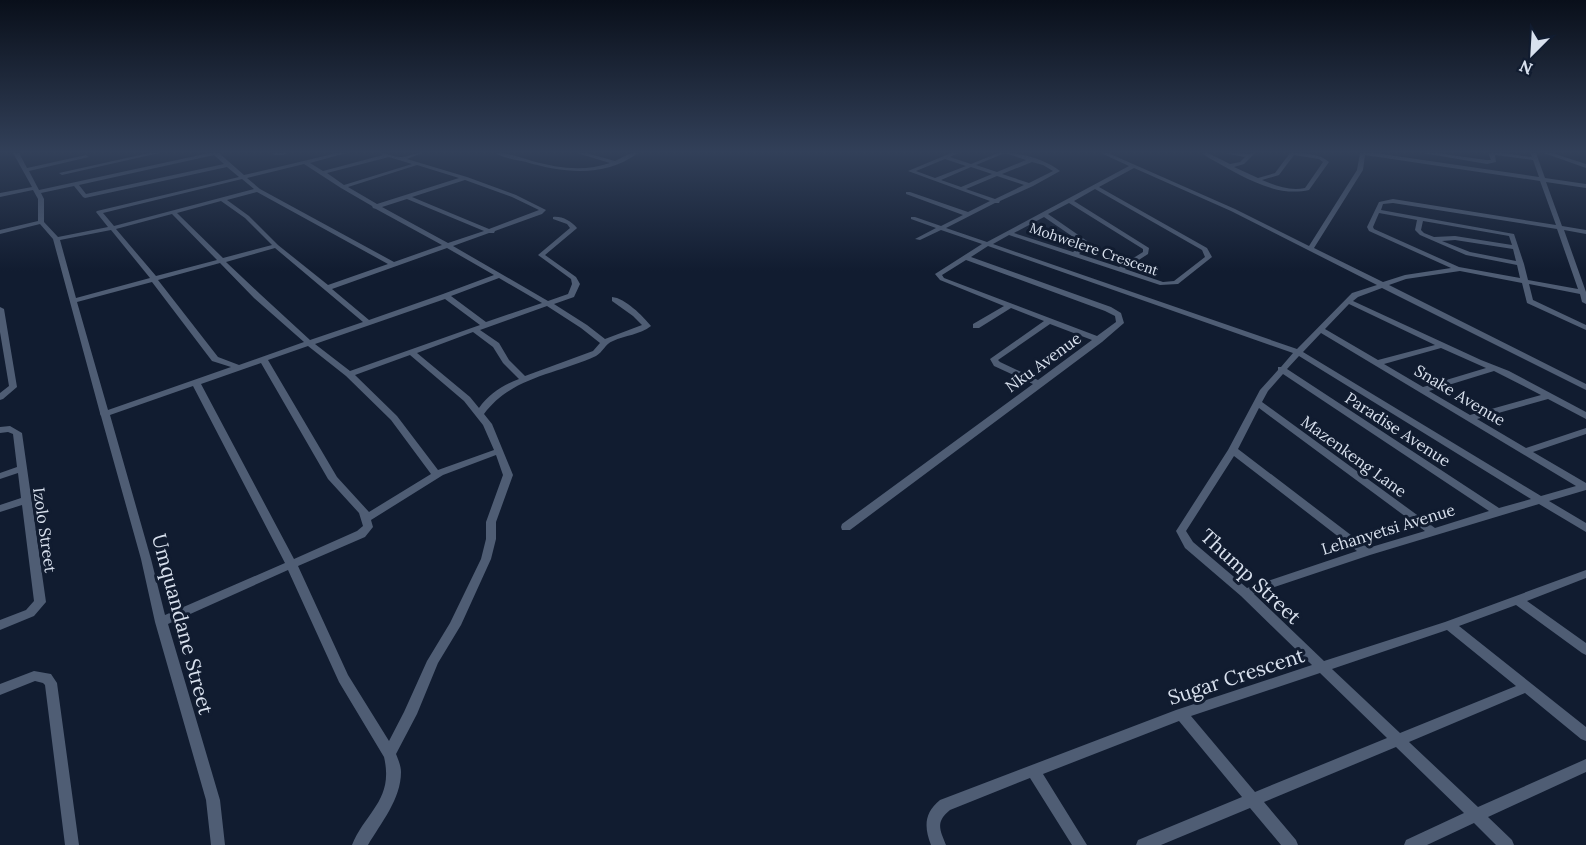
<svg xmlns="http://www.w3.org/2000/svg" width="1586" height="845" font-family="Lora,serif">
<rect width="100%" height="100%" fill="#111c30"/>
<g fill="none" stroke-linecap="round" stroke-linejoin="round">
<!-- street -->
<path fill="#4f5d74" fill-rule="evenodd" d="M13,153h6l8,15 59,-13 3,2 -60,14 10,19 170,-37h10l25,22 93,-22h9l-36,10 13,8 60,-16 -4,-2c8,0 14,4 22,4 6,0 13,-4 21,-4l-15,6 60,18 49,18 30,15 -4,4 -47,17 -1,2h-5l-36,13 95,55 20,-7 4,-10 -1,-5 -33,-24 32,-27 -3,-4 -14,-5v-2c9,-1 18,4 24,11l-1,1 -31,26 31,22 4,7 -6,13 -20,7 33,21 18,14 37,-14 -9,-9 -21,-15v-4c13,1 31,19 39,29 -11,9 -26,9 -38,15 -8,3 -10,11 -17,15 -39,18 -85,21 -112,58l8,10 21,51 -17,47v17l-5,20 -30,66 -23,38 -21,51 -21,40c2,5 5,12 5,18 0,27 -20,51 -33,73h-16c14,-34 42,-45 32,-88l-45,-75 -51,-112 -120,54 52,176 5,45h-14l-5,-45 -51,-178 -14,-63 -40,-143 -1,-2v-1l-47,-174 -13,-15 -40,10v-4l38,-9v-22l-5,-9 -33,7v-4l32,-6zM214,155l10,9 -138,30 -7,-9zM389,157l23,7 -68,21 -17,-12zM304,164l37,24 31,18 1,2 3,1 66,36 -48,17 -134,-73 -13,-11zM417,165l42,13 -82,26 -29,-17zM227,167l12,10 -142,34 -1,1 12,15 -50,10 -14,-15v-23l-3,-6 33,-7 9,11 2,1zM242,179l12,10 -140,37 -11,-13zM465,180l47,17 27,13 -50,19 -77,-32zM257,192l131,72 -60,21 -50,-40 -29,-29 -22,-16zM407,199l77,32 -36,12 -66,-36zM221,201l24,17 27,27 -49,13 -46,-45zM172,214l45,46 -61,16 -40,-47zM111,230l39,48 -74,20 -16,-58zM275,248l88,74 -53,18 -50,-46 -34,-32zM447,248l47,27 -51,19 -74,26 -37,-31zM220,263l34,35 50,44 -65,23 -21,-8 -60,-77zM499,278l43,25 -56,19 -35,-26zM152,282l60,79 19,6 -123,43 -31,-108zM445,299l35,26 -130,46 -35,-27zM547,306l34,22 19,15 -7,8 -68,25 -16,-16 -10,-17 -19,-13zM473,332l20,15 10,16 16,16c-16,6 -30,15 -40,29l-9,-11 -53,-44zM308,346l38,30 45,44 40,54 -62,38 -32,-35 -69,-117zM410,355l54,46 19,24 11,25 -56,20 -41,-54 -42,-41zM261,363l67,116 31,34 4,13 -6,5 -63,28 -93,-175zM193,386l92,177 -120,52 -14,-56 -41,-144zM496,455l7,20 -17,47v17l-5,20 -31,64 -23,38 -23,51 -15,29 -41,-66 -50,-109 67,-29 8,-10 -2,-7 72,-45z
M149,153h10l-97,22 -3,-2z
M271,153h16c-4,3 -12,3 -16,0z
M495,153c13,0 25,4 37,8 26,7 52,11 78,2l-33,-10h9l29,8 16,-8h7c-34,25 -74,20 -112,9 -10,-2 -22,-4 -31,-9z
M951,153h7l-8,4 21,7 27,-11h7l-29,12 21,7 29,-12 -21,-7c18,0 41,7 55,18l-27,15 -33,15 -1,2h-4l-49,25 41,14 142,-76 -28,-13h7l127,56 74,37 48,-76 3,-17h15l164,24 -6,-17 -38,-5 1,7 -9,2 -64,-11h13l51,7h4l-3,-7h14l30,4 -2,-4h6l9,25 41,6v4l-40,-6 16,44 24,4v4l-22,-4 22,62v12l-4,-2 -2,-8 -51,-10 4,16 53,25v5l-59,-27 -5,-20 -62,-12 -54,8 -17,6 197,99v6l-204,-102 -24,9 -5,4 128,59 28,11 77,41v7l-38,-20 -71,20 49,29 60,-20v6l-53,18 53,31v7l-37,11 37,22v9l-47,-28 -169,51 -116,39 70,67 121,-39 141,-52v8l-59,23 59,42v12l-4,-2 -66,-48 -57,21 127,101v14l-5,-2 -56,-46 -116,49 69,65 108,-48v13l-98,45 24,23 2,5h-18l-22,-22 -47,22h-23l2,-5 58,-27 -68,-66 -132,55 32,38 2,5h-17l-31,-37 -89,37h-25l2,-5 104,-43 -63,-76 -136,53 44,71h-15l-42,-67 -80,32c-15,12 -10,20 -4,35h-15c-7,-18 -7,-32 9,-45l236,-90 136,-45 -71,-69 -56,-48 -9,-17 52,-81 32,-60 18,-20v-3h3l12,-14 -305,-107 -17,11 140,50 10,6 3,10 -22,19 -252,188h-8l-1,-3 1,-3 191,-140 -39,-18 -4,-7 54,-38 -33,-13 -32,20h-6v-4l31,-18 -64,-26 -5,-6 47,-30 -41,-14 -21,10 -5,-1 21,-11 -25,-9v-2h4l26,9 22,-11 -57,-21v-2h4l58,20 22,-11 -82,-30zM1365,155l175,26 16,44 -163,-26 -14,3 -12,25 2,4 82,37 -46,7 -22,7 -69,-34 49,-78zM945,159l21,7 -31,12 -19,-7zM1032,162l11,3 10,6 -24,12 -27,-9zM971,167l21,7 -31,13 -20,-7zM1134,168l97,43 146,74 -25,8 -55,56 -304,-105 16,-9 151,50 18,-1 34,-27 -5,-9 -108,-61zM997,176l27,9 -29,14 -29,-10zM1095,189l107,61 3,7 -31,24 -11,1 -38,-13 23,-15 1,-6 -75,-47zM1069,203l74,46v3l-24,15 -40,-13 8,-7v-6l-39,-27zM1393,203l164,26 21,60 -50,-9 -4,-16 -10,-30 -133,-24 2,-6zM1379,213l38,7 -2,10 5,5 46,20 51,10 3,13 -61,-11 -85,-38 -1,-2zM1044,217l38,26 -1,3 -8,6 -59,-19zM1423,221l86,15 3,9 -57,-9 -21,1 -10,-4 -3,-3zM1455,240l58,9 3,12 -46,-9 -28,-11zM966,260l139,51 10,5 1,6 -19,14 -153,-58 -2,-3zM1349,304l86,41 -57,15 -53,-31zM1050,324l42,16 -54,40 -38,-18 -2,-2zM1321,333l255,153 -35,10 -238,-144zM1441,348l45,20 -63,19 -39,-23zM1299,356l232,143 -32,9 -212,-139zM1494,371l47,24 -71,20 -41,-24zM1283,374l206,137 -54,17 -173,-126 6,-11zM1259,408l166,123 -57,17 -130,-99zM1234,456l123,95 -110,37 -54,-46 -7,-11zM1447,630l69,56 -116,47 -68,-64zM1320,673l67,65 -132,54 -64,-76z
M1202,153h6l22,11 10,-2 5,-5 -21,-4 24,1 7,-1 -11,11 -10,3 24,11 17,-5 15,-20c13,0 29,0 39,9l-20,28c-35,8 -70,-16 -100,-32zM1294,155l25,4 4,3 -18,26c-15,3 -29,-2 -43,-8l17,-5z
M1544,153h8l34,11v4z
M0,307l4,2 13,78 -14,12 -3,1v-7l9,-7 -9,-54z
M10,426l12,7 24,169 -12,14 -34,14v-10l26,-10 8,-9 -12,-96 -22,7v-7l21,-7 -3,-25 -18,6v-6l17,-6 -4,-33 -5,-2 -8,1v-6z
M34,671l17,3 6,9 22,162h-14l-20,-160 -2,-2 -8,-2 -35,14v-11z"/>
</g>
<!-- sky -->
<linearGradient id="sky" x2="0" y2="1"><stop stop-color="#090f1a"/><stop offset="0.56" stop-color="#324059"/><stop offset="1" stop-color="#324059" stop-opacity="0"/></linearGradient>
<rect width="1586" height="271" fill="url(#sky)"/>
<g text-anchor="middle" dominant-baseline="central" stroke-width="6" stroke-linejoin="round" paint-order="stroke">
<!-- far-street labels -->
<g font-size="14" fill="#d9e1ee" stroke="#111c30">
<text transform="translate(1094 249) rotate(19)">Mohwelere Crescent</text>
</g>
<!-- street labels -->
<g font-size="16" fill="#d9e1ee" stroke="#111c30">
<text transform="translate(1043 362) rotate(-36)">Nku Avenue</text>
<text transform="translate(1460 395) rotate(31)">Snake Avenue</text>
<text transform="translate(1398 429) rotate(33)">Paradise Avenue</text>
<text transform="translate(1354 456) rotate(36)">Mazenkeng Lane</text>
<text transform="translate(1388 529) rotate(-17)">Lehanyetsi Avenue</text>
<text transform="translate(45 530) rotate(82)">Izolo Street</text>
</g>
<!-- near-street labels -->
<g font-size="20" fill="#d9e1ee" stroke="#111c30">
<text transform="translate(1251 576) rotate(43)">Thump Street</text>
<text transform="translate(183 624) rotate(75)">Umquandane Street</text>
<text transform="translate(1236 676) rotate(-18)">Sugar Crescent</text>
</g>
</g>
<!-- north arrow -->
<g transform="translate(1532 54) rotate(204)" stroke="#111c30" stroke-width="4.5" paint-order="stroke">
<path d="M0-4.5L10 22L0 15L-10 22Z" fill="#d9e1ee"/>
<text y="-9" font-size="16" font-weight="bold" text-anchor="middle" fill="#d9e1ee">N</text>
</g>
</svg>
